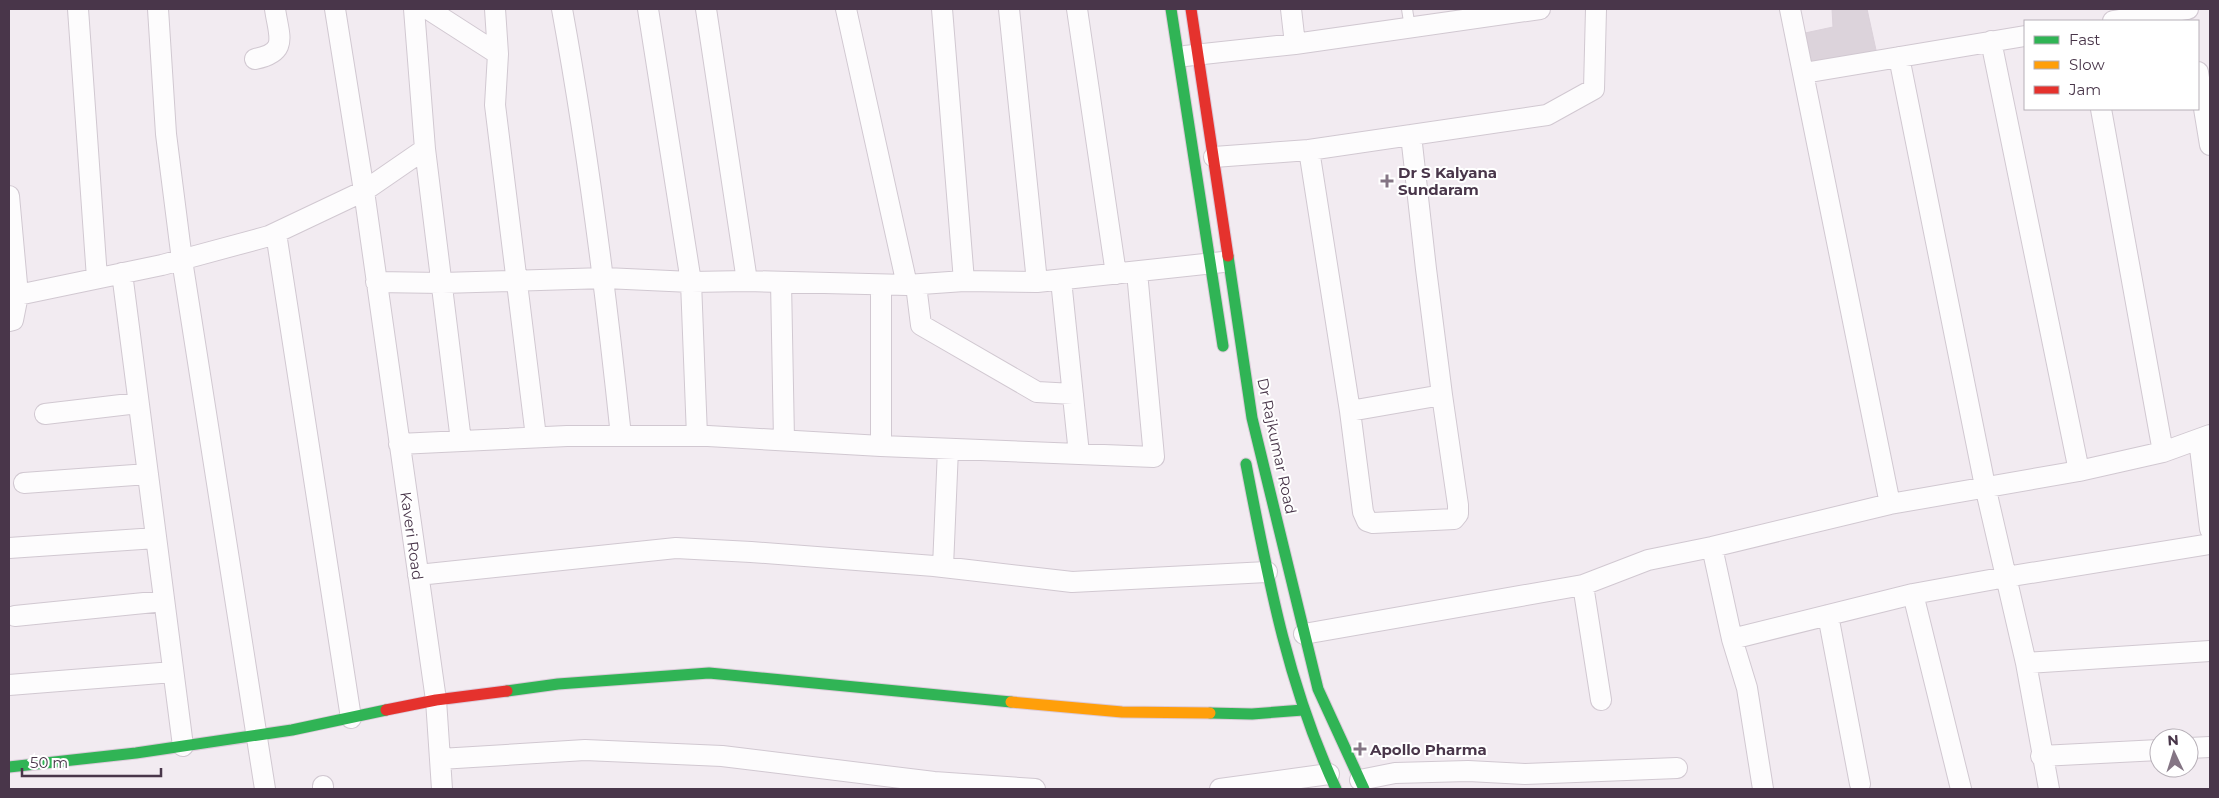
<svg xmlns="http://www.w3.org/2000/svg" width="2219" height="798" font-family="Montserrat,sans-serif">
<rect width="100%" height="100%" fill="#f2ebf1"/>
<!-- building -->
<path fill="#dcd3db" stroke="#dbd1da" d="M1832,9h35l9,41 -65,15 -6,-32 28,-6z"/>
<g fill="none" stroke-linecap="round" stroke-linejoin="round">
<defs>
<path id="lane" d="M1407,9l3,19"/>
<path id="street" d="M78,9l19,269
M158,9l8,125 16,126 83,529
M335,9l29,182 72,509 6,89
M428,9l70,45
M495,9l3,45 -3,51 41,332
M562,9c26,142 44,283 59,427
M648,9l43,273 6,154
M706,9l41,272
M846,9l61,276
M942,9l22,272
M1009,9l28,273
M1077,9l39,265
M1291,9l4,35
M1790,9l100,495
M2113,21l75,-12
M1991,41l88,430
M1185,56l110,-12 245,-35
M1899,57l86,429 41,177 23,126
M255,59c34,-7 24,-22 20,-50
M2198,72l12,73
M1804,73l221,-37
M2101,109l62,343
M425,149l36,292
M1309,150l41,261 92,-16 -16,-126 -15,-134
M1214,157l95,-7 238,-35 47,-26 2,-80
M9,196l9,99
M276,233l75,485
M122,273l61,473
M1061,280l18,174
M376,282l66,1 163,-5 86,4 56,-1 160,4 57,-4 73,1 186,-20
M781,282l3,158
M916,285l5,40 116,67 36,2
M9,321l4,-1 5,-25 144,-30 107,-29 95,-45 61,-42 -11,-140
M1350,411l13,101 4,9 6,2 81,-4 4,-5v-9l-16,-110
M45,414l93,-11
M2199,440l11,89
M399,444l168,-8h141l173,10 273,11 -17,-185
M881,446v-161
M24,483l124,-9
M1712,547l20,92 15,49 16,101
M9,548l147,-10
M943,567l5,-118
M418,575l258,-27 75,4 183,14 138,16 195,-10
M1583,585l18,115
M1913,594l48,195
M1828,615l32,169
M15,616l149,-15
M1304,634l279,-49 65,-25 64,-13 178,-43 189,-33 84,-19 47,-17
M1732,639l181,-45 93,-17 204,-33
M2026,663l184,-12
M9,685l164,-13
M2189,748l21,-1
M2041,756l118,-6
M440,759l145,-9 137,6 212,26 101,7
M1360,780l35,-7 73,-2 57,3 152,-6
M323,786v3
M1220,789l109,-15"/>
<path id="fast" d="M1171,9l52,337
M1228,256l24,162 66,271 46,100
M1246,464c22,114 41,219 90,325
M507,691l51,-7 151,-11 302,29
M1210,713l42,1 51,-4
M9,767l127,-14 156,-23 94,-20"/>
<path id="slow" d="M1011,702l111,10 88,1"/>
<path id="jam" d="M1191,9l37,247
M386,710l50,-10 71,-9"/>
</defs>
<!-- lane casing -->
<use href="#lane" stroke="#d1c8d1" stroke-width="12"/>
<!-- street casing -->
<use href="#street" stroke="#d1c8d1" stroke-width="22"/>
<!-- fast casing -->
<use href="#fast" stroke="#dbcad9" stroke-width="13"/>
<!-- slow casing -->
<use href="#slow" stroke="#dbcad9" stroke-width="13"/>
<!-- jam casing -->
<use href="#jam" stroke="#dbcad9" stroke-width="13"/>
<!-- lane -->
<use href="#lane" stroke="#fdfcfd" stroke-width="10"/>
<!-- street -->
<use href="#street" stroke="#fdfcfd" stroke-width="20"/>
<!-- fast -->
<use href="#fast" stroke="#30b455" stroke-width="11"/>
<!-- slow -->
<use href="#slow" stroke="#ff9f0a" stroke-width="11"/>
<!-- jam -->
<use href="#jam" stroke="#e5322d" stroke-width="11"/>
</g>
<!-- markers -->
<g fill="#847584" stroke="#fff" stroke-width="2">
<path d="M1384.5 173.5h5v5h5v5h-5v5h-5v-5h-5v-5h5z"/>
<path d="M1357.5 741.5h5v5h5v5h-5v5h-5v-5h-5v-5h5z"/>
</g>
<g text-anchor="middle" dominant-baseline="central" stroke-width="4" stroke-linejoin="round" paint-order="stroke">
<!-- poi labels -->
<g font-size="15" font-weight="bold" fill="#49364a" stroke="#fff" text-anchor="start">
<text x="1398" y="172">Dr S Kalyana<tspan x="1398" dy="17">Sundaram</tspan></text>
<text x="1370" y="749">Apollo Pharma</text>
</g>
<!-- street labels -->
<g font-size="15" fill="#49364a" stroke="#fff">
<text transform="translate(1277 446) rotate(78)">Dr Rajkumar Road</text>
<text transform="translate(412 536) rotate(82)">Kaveri Road</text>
</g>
</g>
<!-- border -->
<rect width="2219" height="798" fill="none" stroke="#49364a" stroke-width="20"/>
<!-- legend -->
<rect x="2024" y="20" width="175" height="90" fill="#ffffff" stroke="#b6afb7"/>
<rect x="2034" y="36" width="25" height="8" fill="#30b455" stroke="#b6afb7"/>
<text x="2069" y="45" font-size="15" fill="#49364a">Fast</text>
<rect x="2034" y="61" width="25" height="8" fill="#ff9f0a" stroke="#b6afb7"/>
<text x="2069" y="70" font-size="15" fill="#49364a">Slow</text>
<rect x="2034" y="86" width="25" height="8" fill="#e5322d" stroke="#b6afb7"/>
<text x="2069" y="95" font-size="15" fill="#49364a">Jam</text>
<!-- north arrow -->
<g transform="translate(2174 753) rotate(356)"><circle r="24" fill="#ffffff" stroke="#b6afb7"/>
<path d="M0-4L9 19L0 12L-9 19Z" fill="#847584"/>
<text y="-8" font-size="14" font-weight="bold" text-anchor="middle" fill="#49364a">N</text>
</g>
<!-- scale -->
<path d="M22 768v8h139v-8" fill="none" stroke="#49364a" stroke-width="2.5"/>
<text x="30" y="768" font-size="15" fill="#49364a" stroke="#ffffff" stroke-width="4" paint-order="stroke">50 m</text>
</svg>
